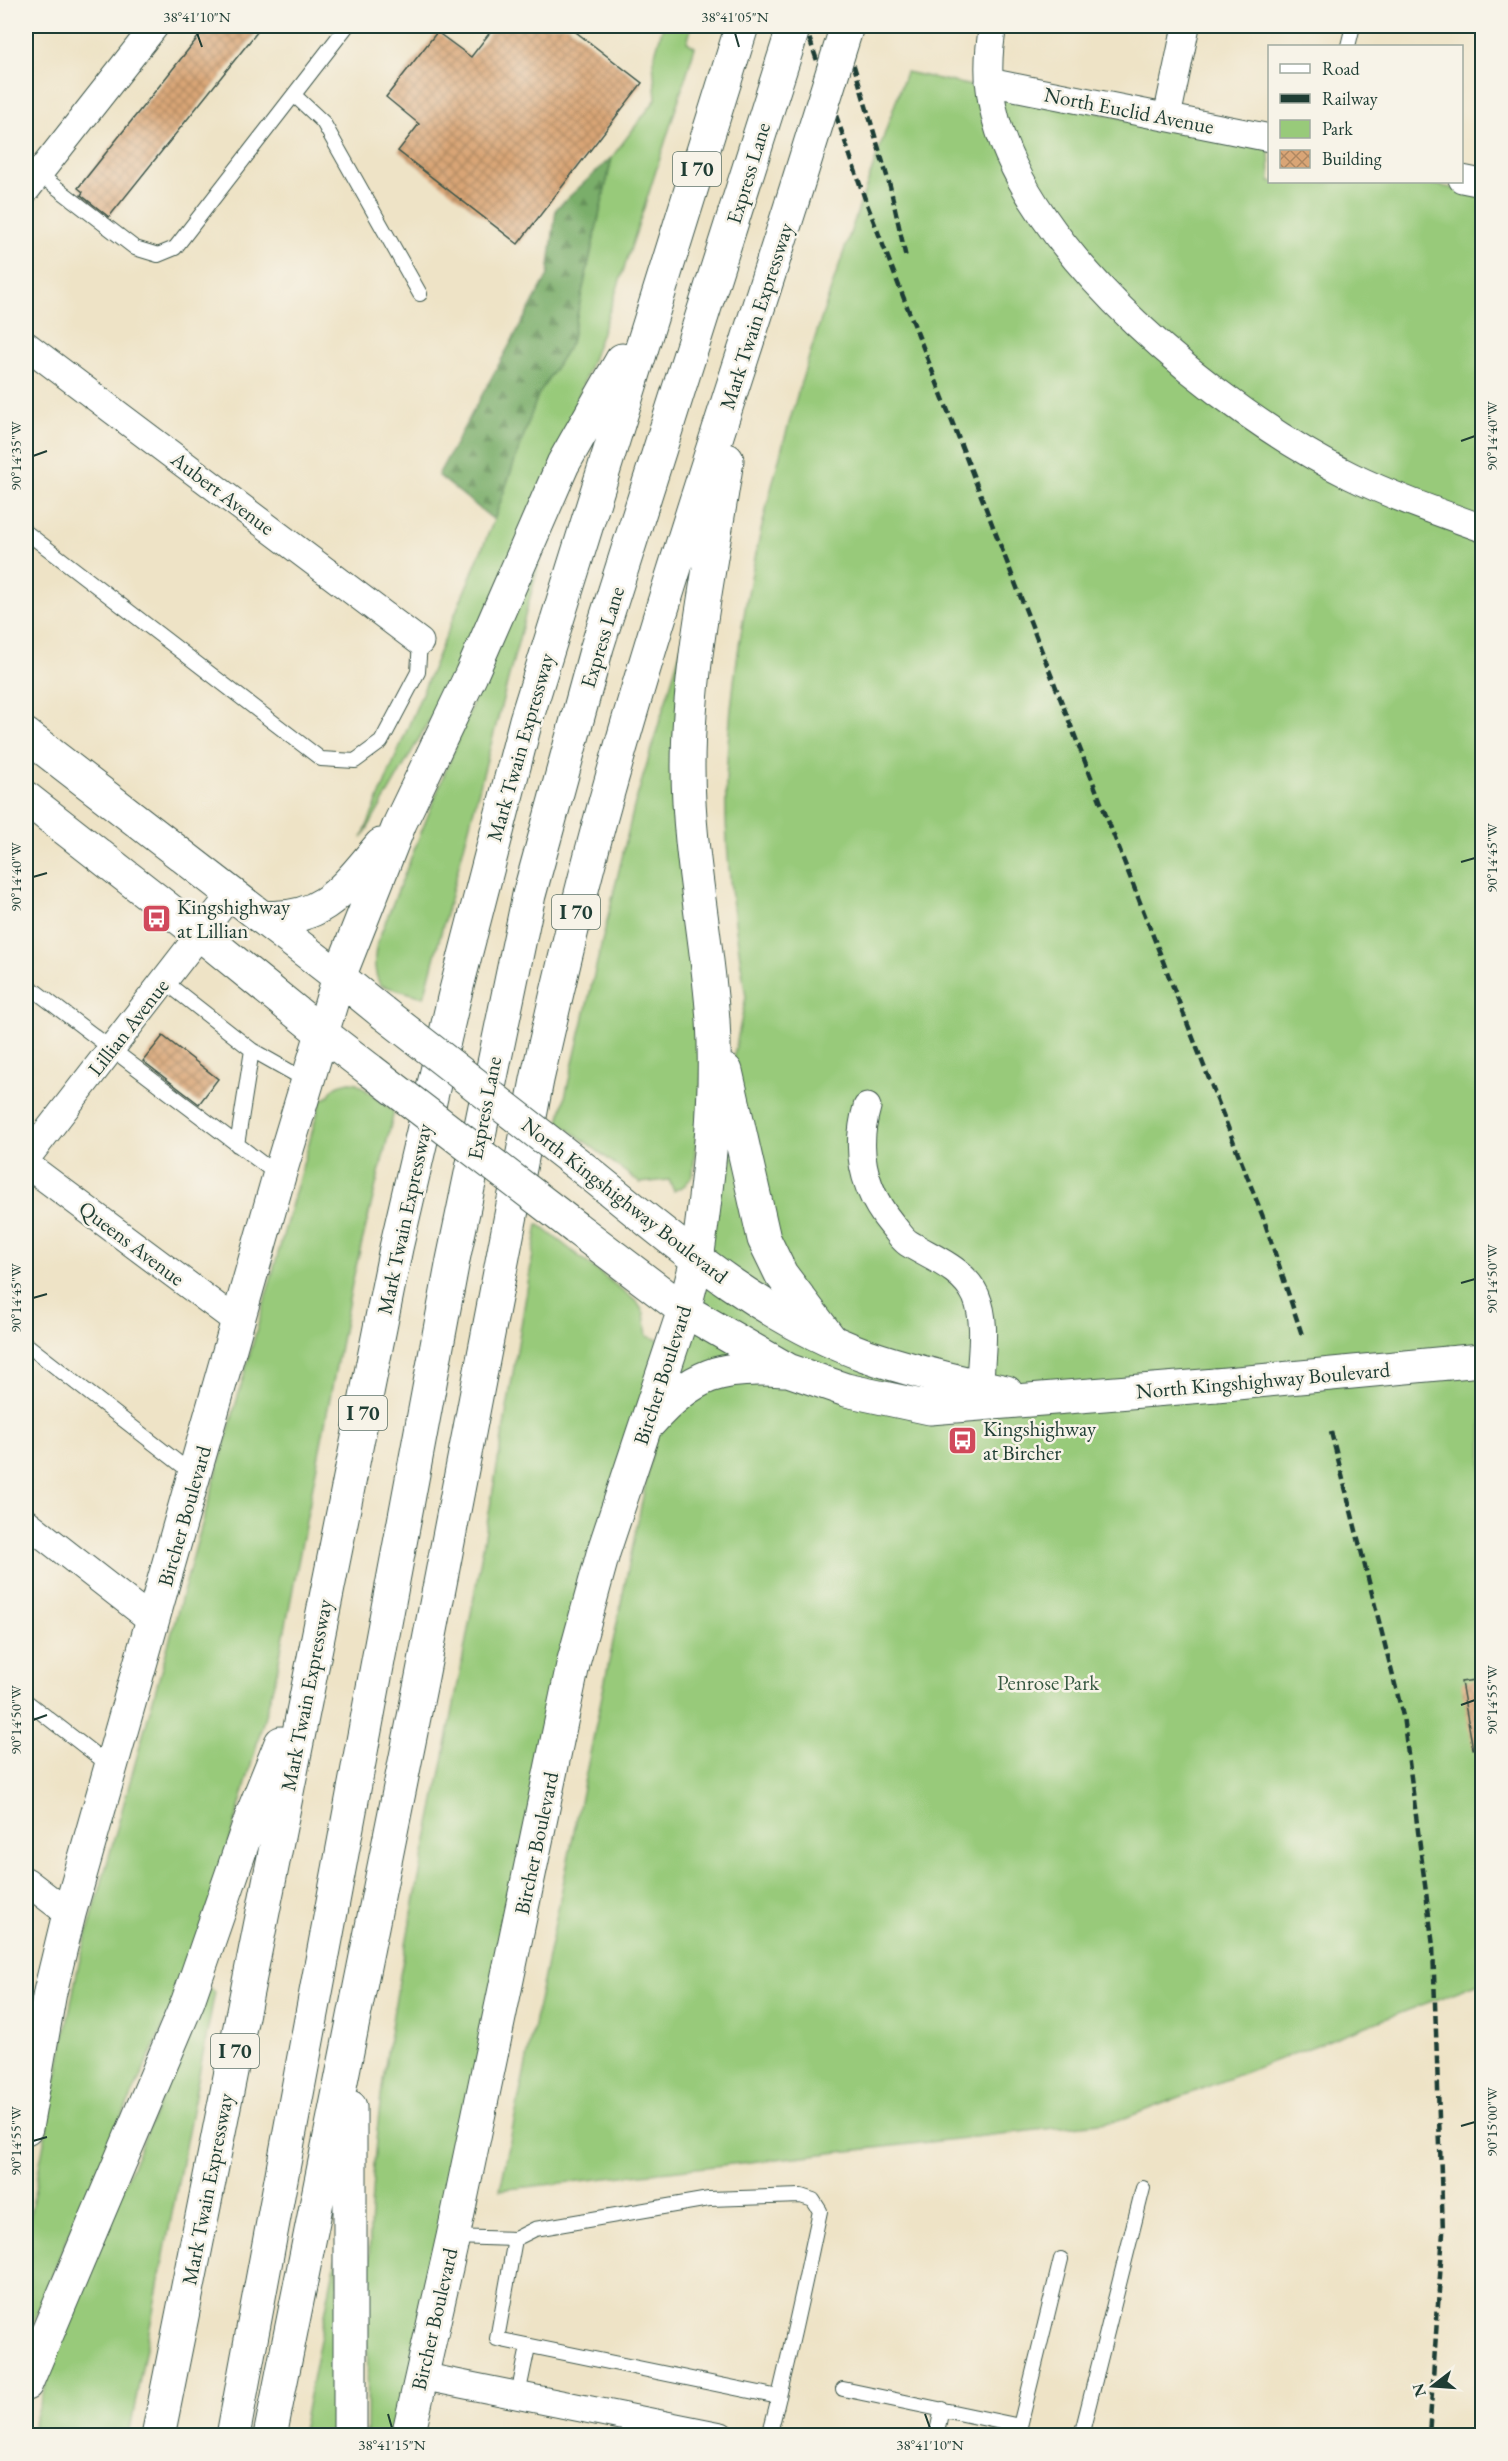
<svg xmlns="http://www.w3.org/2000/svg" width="1508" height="2461" font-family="'EB Garamond',serif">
<defs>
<pattern id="forest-firs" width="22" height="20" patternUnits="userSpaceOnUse" patternTransform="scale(1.5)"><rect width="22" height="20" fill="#7aae6a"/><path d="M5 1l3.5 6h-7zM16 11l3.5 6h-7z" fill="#638f58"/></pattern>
<pattern id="building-cross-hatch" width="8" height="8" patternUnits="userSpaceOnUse" patternTransform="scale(1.5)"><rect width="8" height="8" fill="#d9a576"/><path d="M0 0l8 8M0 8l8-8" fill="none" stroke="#af8862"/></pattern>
</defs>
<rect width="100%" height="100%" fill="#f7f3e8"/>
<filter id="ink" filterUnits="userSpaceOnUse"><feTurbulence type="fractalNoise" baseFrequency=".0167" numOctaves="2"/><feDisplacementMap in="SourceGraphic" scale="12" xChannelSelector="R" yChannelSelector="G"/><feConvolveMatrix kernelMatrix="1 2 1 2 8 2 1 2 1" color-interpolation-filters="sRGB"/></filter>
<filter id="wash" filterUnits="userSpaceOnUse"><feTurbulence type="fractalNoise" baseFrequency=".008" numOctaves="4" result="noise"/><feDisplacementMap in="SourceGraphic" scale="24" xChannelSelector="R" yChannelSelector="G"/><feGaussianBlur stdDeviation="1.35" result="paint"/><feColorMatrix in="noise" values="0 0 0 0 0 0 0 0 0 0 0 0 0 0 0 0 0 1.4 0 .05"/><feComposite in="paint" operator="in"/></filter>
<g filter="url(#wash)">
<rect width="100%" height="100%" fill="#eee3c6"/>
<!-- green -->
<path fill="#98ca7a" stroke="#5c8457" stroke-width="1.5" d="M663,26h29l-5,16 8,5c-49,157 -98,314 -163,466 -48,113 -108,219 -170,325l132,-318 44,-125 33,-52 41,-186 44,-58 -3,-38z
M906,72l363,77 1,33h152l60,12v1788l-365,139 -617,69 246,-1193c-11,-71 -22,-142 -20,-214 8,-246 101,-480 180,-711z
M551,518l-127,479 -44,-12c-7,-15 -6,-27 -3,-42l126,-316z
M682,646l21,419 -10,110 -8,10 -11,6 -5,-11 -29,3 -81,-61 75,-315z
M350,1082l7,1 37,29 -41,167 -77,397 -56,200 -40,114 -107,234 -47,117v-106l52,-268 243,-867 7,-3c5,-11 11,-13 22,-15z
M538,1224l99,78 7,11 3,23 12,4 -263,1095 -29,1c1,-87 0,-173 6,-259 10,-145 45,-289 73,-431 34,-174 63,-348 92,-522z
M210,1988l5,4 -86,443 -99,1 18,-58 -7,-4z
M338,2248l-2,187 -35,1z"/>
<!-- forest -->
<path fill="url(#forest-firs)" stroke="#4c764f" stroke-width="1.5" d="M612,157l-41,186 -33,52 -44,125 -56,-45 110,-200 8,-66z"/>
<g id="blocks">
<!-- building -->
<path fill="url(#building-cross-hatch)" d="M207,26h55l-153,191 -28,-22 2,-3 -5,-4z
M495,26h73l74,57 -124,161 -120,-93 21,-27 -33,-27 51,-65 34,25z
M163,1036l55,43 -19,25 -56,-43z
M1482,1679v69l-9,1 -12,-67z"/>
</g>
</g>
<g filter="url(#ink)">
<use href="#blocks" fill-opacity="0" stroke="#3e564a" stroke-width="1.5"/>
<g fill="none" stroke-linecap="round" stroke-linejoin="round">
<defs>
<path id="service" d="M1348,46l5,-20
M294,95l29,27 97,172
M26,164l109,84 23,7 17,-7 172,-222
M26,532l295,227 34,2 26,-19 37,-70 2,-30
M164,981l88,69 55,31
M26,984l253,192
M237,1145l15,-95
M26,1344l167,130
M26,1701l84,65
M453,2237l62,2
M843,2389l177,37 41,-167
M518,2395l10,-48
M769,2436c20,-75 35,-150 51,-225l-7,-11 -12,-4 -92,3 -174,30 -20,10 -18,100 282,58
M936,2436l6,-27
M1081,2436l62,-248"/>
<path id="minor" d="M993,26c-5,26 -6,54 0,81 30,145 231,307 358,369 43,21 87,36 131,52
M989,82l281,56
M1167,117l19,-91
M1462,179l20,4
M26,190l129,-164
M26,345l394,297
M867,1107c-13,45 -3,84 26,119 5,6 9,13 15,17 24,15 55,25 68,53 12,28 4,61 4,90
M26,1159l205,-265
M26,1164l213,159
M26,1522l128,100
M26,1881l43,33
M421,2376l300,60"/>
<path id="secondary" d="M26,735l313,242
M26,798l174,136 122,99"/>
<path id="primary" d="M322,1033l48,37
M588,1172c85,69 172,145 277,183 46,16 94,27 141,37
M576,1228l108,82 104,60 58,20 84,18 286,-23
M1448,1363l34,-3
M650,1422c43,-48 70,-57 134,-52
M26,2128l24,-136 19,-78 210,-738 60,-199 43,35
M408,2436l45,-199 121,-577 30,-110 80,-240 13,-50"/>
<path id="motorway" d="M261,917c62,6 84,-30 120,-72
M339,977l61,-154 71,-148 92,-211 59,-104
M726,1071l38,168 17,35 49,65
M697,1260c11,-80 21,-159 16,-240 -6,-85 -25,-167 -25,-253 0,-101 24,-207 39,-307
M350,2107v329
M26,2384l162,-383 66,-191 27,-67
M158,2436l238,-1188 58,-250 72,-278 216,-694
M233,2436l220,-1176 76,-365 68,-248 197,-621
M270,2436l152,-759 115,-597c21,-94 43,-188 69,-281 56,-201 123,-398 186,-597"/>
</defs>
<!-- service casing -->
<use href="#service" stroke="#3e564a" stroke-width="16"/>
<!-- minor casing -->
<use href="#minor" stroke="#3e564a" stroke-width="29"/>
<!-- secondary casing -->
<use href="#secondary" stroke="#3e564a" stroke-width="35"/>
<!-- primary casing -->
<use href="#primary" stroke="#3e564a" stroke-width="35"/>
<!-- motorway casing -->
<use href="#motorway" stroke="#3e564a" stroke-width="35"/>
<!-- service -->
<use href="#service" stroke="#fff" stroke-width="14"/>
<!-- minor -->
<use href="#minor" stroke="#fff" stroke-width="27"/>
<!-- secondary -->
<use href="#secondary" stroke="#fff" stroke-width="33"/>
<!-- primary -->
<use href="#primary" stroke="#fff" stroke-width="33"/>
<!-- motorway -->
<use href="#motorway" stroke="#fff" stroke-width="33"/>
<!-- rail -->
<path stroke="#1f3d34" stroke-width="4.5" stroke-dasharray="9 4.5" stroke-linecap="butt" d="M805,26l60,173 398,1018 40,121
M842,26l48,160 16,72
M1331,1432l72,284 30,230 10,286 -14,204"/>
<defs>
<path id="primary-bridge" d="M382,1012l206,160
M370,1070l206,158
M1216,1385l232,-22"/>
<path id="motorway-bridge" d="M792,202l55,-176"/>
</defs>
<!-- primary-bridge casing -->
<use href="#primary-bridge" stroke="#3e564a" stroke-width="35" stroke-linecap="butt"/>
<!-- motorway-bridge casing -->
<use href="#motorway-bridge" stroke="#3e564a" stroke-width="35" stroke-linecap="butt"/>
<!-- primary-bridge -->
<use href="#primary-bridge" stroke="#fff" stroke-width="33"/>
<!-- motorway-bridge -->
<use href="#motorway-bridge" stroke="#fff" stroke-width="33"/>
</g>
</g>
<!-- ticks -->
<path fill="none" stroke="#1f3d34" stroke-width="2" d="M197,33l5,14M735,33l4,14M1461,441l14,-5M33,456l14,-5M1461,862l14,-4M33,877l14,-4M1461,1283l14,-4M33,1298l14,-4M1461,1705l14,-5M33,1720l14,-5M1461,2126l14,-4M33,2141l14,-4M388,2414l4,14M925,2414l5,14"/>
<!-- icons -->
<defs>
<symbol id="bus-square" viewBox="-11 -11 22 22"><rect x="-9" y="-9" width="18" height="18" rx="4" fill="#d1495b" stroke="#f7f3e8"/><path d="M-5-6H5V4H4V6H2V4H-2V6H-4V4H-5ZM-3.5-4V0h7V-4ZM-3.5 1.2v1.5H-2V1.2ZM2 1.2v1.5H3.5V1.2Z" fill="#fff"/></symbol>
</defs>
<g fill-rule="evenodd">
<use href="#bus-square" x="140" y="902" width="33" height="33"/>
<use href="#bus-square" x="946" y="1424" width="33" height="33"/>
</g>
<g text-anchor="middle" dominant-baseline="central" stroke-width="5" stroke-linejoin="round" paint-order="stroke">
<!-- shield labels -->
<g fill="#f7f3e8" stroke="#60746a" stroke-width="1.5">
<rect x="673" y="152" width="48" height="34" rx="4.5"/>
<rect x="552" y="895" width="48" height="34" rx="4.5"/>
<rect x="339" y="1396" width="48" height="34" rx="4.5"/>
<rect x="211" y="2034" width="48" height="34" rx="4.5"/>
</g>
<g font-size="20" font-weight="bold" fill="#1f3d34">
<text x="697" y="169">I 70</text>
<text x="576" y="912">I 70</text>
<text x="363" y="1413">I 70</text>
<text x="235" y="2051">I 70</text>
</g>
<!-- street labels -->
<g font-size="21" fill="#1f3d34" stroke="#f7f3e8">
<text transform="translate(1129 110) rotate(11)">North Euclid Avenue</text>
<text transform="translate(748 173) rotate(-73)">Express Lane</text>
<text transform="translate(756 316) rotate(-72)">Mark Twain Expressway</text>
<text transform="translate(223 493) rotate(37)">Aubert Avenue</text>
<text transform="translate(602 637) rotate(-73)">Express Lane</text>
<text transform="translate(520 747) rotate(-74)">Mark Twain Expressway</text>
<text transform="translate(128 1027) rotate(-52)">Lillian Avenue</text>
<text transform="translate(484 1108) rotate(-79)">Express Lane</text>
<text transform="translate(625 1200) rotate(38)">North Kingshighway Boulevard</text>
<text transform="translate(404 1219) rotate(-78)">Mark Twain Expressway</text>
<text transform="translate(132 1243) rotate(37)">Queens Avenue</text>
<text transform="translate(662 1375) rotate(-72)">Bircher Boulevard</text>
<text transform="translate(1263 1380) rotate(-5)">North Kingshighway Boulevard</text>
<text transform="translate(184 1516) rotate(-74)">Bircher Boulevard</text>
<text transform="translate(306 1695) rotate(-79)">Mark Twain Expressway</text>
<text transform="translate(536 1843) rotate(-78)">Bircher Boulevard</text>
<text transform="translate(207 2189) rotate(-79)">Mark Twain Expressway</text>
<text transform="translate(434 2319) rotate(-77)">Bircher Boulevard</text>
</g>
<!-- poi labels -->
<g font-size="21" fill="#1f3d34" stroke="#f7f3e8" text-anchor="start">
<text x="177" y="906">Kingshighway<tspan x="177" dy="24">at Lillian</tspan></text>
<text x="983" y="1428">Kingshighway<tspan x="983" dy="24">at Bircher</tspan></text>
</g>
<!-- park labels -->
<g font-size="21" fill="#375942" stroke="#f7f3e8">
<text x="1048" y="1682">Penrose Park</text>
</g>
</g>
<!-- margin -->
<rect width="1508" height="2461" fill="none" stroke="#f7f3e8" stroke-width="66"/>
<!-- legend -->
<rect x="1268" y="45" width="195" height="138" fill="#f7f3e8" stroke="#a1aaa0" stroke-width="1.5"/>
<rect x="1280" y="64" width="30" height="9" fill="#ffffff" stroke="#a1aaa0" stroke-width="1.5"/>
<text x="1322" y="75" font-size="18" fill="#1f3d34">Road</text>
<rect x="1280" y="94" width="30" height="9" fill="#1f3d34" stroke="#a1aaa0" stroke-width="1.5"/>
<text x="1322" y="105" font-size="18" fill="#1f3d34">Railway</text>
<rect x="1280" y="120" width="30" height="18" fill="#98ca7a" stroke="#a1aaa0" stroke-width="1.5"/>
<text x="1322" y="135" font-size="18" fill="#1f3d34">Park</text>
<rect x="1280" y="150" width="30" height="18" fill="url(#building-cross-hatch)" stroke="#a1aaa0" stroke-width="1.5"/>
<text x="1322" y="165" font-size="18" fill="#1f3d34">Building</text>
<!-- north arrow -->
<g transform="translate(1433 2386) rotate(253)" stroke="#f7f3e8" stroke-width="4.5" paint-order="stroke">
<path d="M0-4.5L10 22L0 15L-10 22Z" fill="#1f3d34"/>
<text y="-9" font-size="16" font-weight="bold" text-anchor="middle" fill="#1f3d34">N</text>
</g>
<rect x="33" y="33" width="1442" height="2395" fill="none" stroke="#1f3d34" stroke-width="2"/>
<g font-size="15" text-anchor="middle" fill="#1f3d34">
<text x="197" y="22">38°41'10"N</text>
<text x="735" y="22">38°41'05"N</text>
<text transform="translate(1492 436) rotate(-90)" y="5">90°14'40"W</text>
<text transform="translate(16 456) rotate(-90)" y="5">90°14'35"W</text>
<text transform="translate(1492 858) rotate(-90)" y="5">90°14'45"W</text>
<text transform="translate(16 877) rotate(-90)" y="5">90°14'40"W</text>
<text transform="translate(1492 1279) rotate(-90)" y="5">90°14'50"W</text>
<text transform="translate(16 1298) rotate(-90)" y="5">90°14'45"W</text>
<text transform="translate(1492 1700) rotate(-90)" y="5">90°14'55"W</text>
<text transform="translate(16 1720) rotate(-90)" y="5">90°14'50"W</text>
<text transform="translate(1492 2122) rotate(-90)" y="5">90°15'00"W</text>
<text transform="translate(16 2141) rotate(-90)" y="5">90°14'55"W</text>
<text x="392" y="2450">38°41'15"N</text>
<text x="930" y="2450">38°41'10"N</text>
</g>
</svg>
